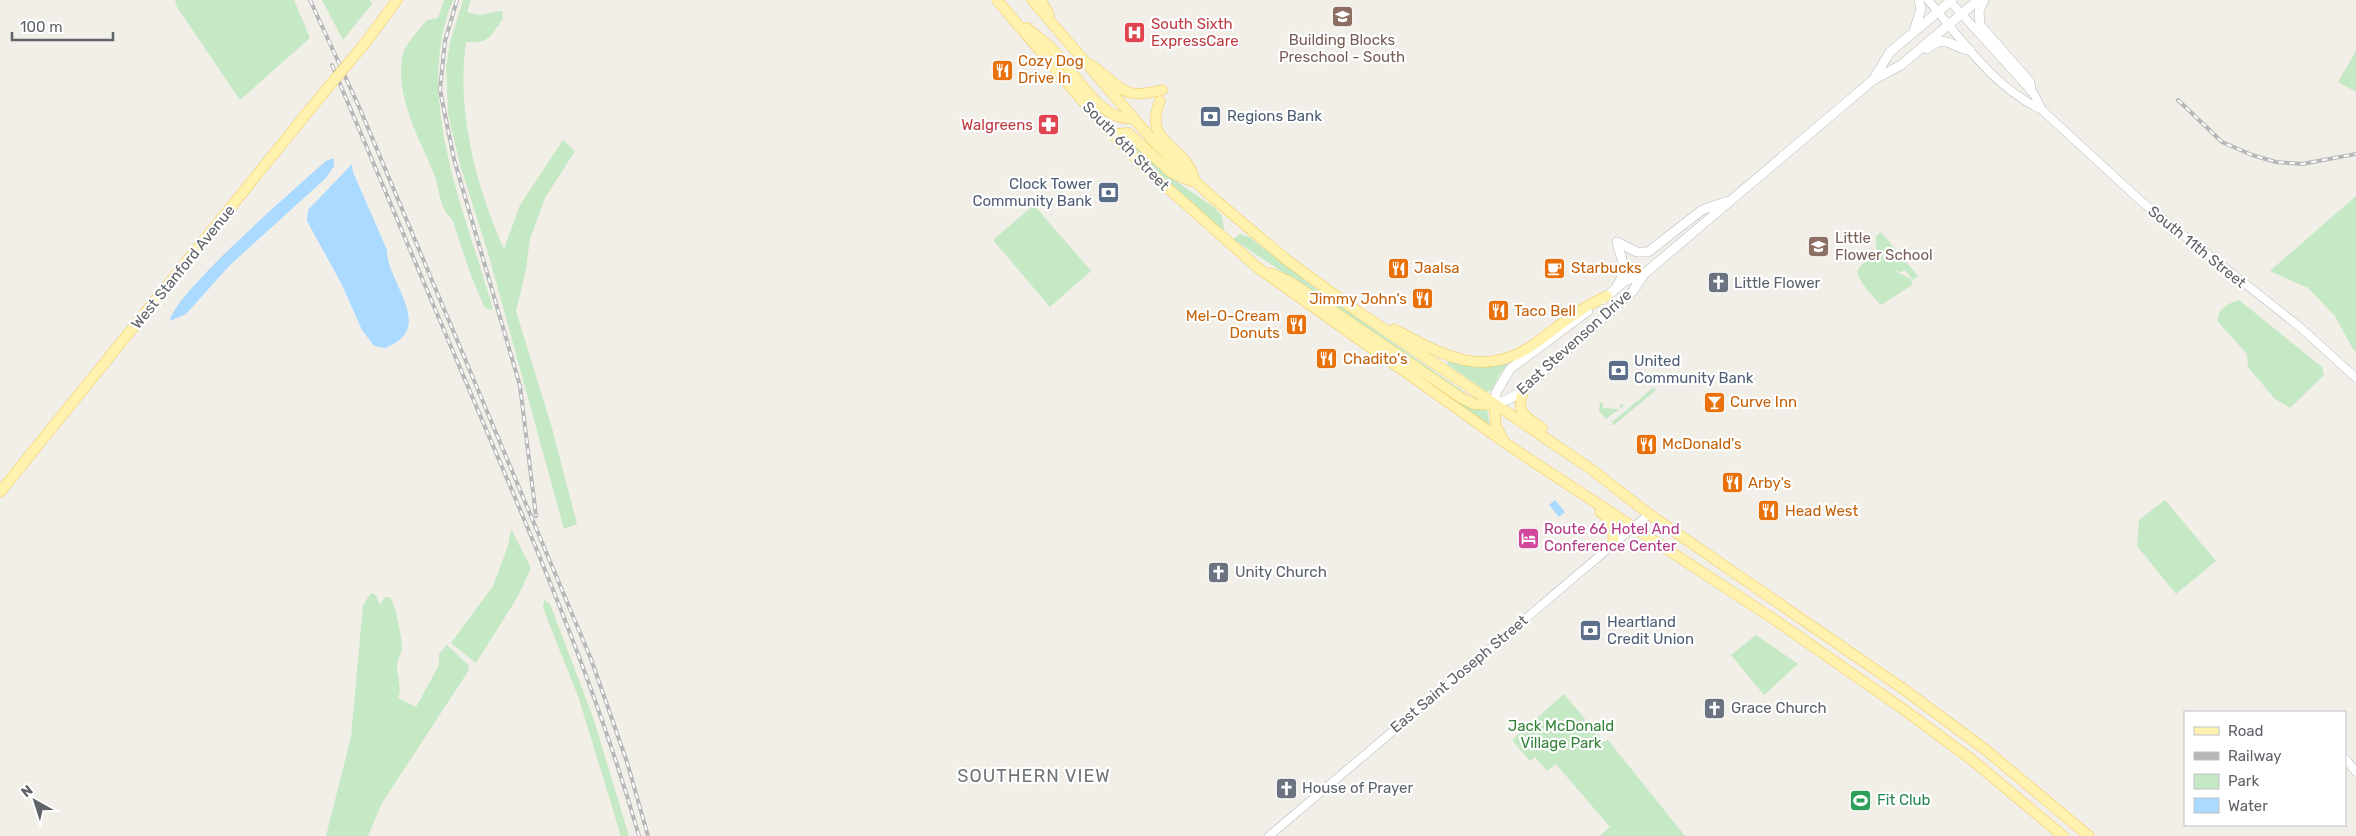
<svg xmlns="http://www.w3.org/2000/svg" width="2356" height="836" font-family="Rubik,sans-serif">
<rect width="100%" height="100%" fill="#f1efe8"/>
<!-- green -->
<path fill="#c5e8c5" d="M175,0h119l16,38 -70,62 -63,-93z
M322,0h48l2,4 -29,36z
M444,0h9c-41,99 14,214 40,310l-8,-2 -13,-30 -20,-59c-13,-11 -12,-29 -18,-45 -15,-37 -40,-78 -31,-120 3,-11 17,-25 24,-34l11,-2z
M463,0h8l-4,12c18,6 19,0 35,-1l1,8c-13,17 -13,25 -37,23 -10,69 10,144 38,207l16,-44 43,-65 12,11 -30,47 -15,41 -4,31 -10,41 36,117 25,96 -13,5 -75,-273 -28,-88 -13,-54 -2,-47 4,-24z
M2356,51v41l-18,-10z
M1129,137l51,47 35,24 7,8 2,13 -2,1c-21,-18 -86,-69 -93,-93z
M2356,196v155h-2l-19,-35 -27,-28 -38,-17z
M1034,205l57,66 -41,36 -57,-67z
M1881,232l37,44 -5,4 -8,-10 -4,2 -6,-1 16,8 1,6 -31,20c-5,-6 -28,-28 -23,-36 4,-6 14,-11 19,-16l10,8 -11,-10v-15z
M1240,234l9,3 71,55 151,105 -1,1 -237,-159z
M2239,300l83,67 2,8 -34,33 -15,-9 -27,-32 -1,-13 -29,-32c-1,-14 10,-18 21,-22z
M1449,360l57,1 2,4 -9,10 -7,15 -5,2 -40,-28z
M1435,386l35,22 17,2 3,17z
M1654,387l2,3 -42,35h-2v-3z
M1600,402l3,1v5l17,1v-5l5,1 -19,14 -7,-8z
M2165,500l51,61 -40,33 -39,-48 2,-26z
M511,529l20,39 -14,30 -41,65 -25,-20 42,-57 15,-40z
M371,593l5,2 4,10 5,-8h5c6,8 12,42 12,52 -1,6 -4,10 -5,15 -1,12 6,24 1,34l18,9 23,-42v-11l8,-9 21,20 1,5 -87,133 -14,33h-42l25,-99 12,-132z
M544,600l6,4 43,113 36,119h-8l-42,-137 -36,-91z
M1756,635l42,29 -34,31 -33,-40z
M1564,694l40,48 4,-2 77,96h-85l10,-9 -54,-63 -9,7 -12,-14 -5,4 -18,-21z"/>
<!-- water -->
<path fill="#aadaff" d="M334,158v8l-8,12 -96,87 -44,49 -16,7c3,-27 129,-136 156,-160z
M352,164l1,8 34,78c-1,32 51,78 -2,98l-11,-2 -12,-16 -21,-47 -34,-62 1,-11z
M1555,500l10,12 -6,5 -10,-12z"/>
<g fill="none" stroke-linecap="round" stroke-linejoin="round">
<defs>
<path id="tertiary" d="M1928,0c34,40 65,87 114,110
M1949,0l85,94 8,16 100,92 159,126 55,50
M2345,758l11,14
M1269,836l380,-322"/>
<path id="secondary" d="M1984,0l-5,11 1,14 50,57 1,9
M1914,31l7,-22 -2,-9
M1927,49c20,-17 25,0 43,1
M1873,80l17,-28 62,-52
M1617,242l20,10h11l54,-42 26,-9
M1617,286c13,-20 4,-24 0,-44
M1602,300l23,-19 19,-7
M1588,311l-78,58 -14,24 -2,12 17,-7 14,-10 108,-97 11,-17 229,-194 28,-15 77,-65"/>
<path id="primary" d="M997,0l101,119 47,49 113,100 259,183 258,169 128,89 69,51 91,76
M1032,0l123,143 57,54 76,64 69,50 234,158 58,45 253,174 84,62 103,86
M1041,0l8,15
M1027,28c8,7 17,13 24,20 22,20 49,76 82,70
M366,42l31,-42
M1091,65c31,21 29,36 71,25
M1160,101c-18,44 25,43 34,77
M1112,134l16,-1 44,40 19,8
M1270,273l19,8 171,116 14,7 20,1
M1394,329c46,25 89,51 139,16 25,-18 46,-37 74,-49
M1525,388c-11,23 -2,27 17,40
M1494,405l2,21 7,14
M0,492l311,-384
M1600,512c13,9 14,17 13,32"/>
</defs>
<!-- tertiary casing -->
<use href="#tertiary" stroke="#b5b8bc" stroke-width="9"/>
<!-- secondary casing -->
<use href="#secondary" stroke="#b6babf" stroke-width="10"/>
<!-- primary casing -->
<use href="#primary" stroke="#f2c960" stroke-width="11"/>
<!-- tertiary -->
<use href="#tertiary" stroke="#fff" stroke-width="8"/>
<!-- secondary -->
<use href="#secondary" stroke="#fff" stroke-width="9"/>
<!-- primary -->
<use href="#primary" stroke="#fff2af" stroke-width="10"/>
<defs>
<path id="rail" d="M310,0l50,109 231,550 36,103 21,74
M457,0l-12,41 -5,49 14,69 66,227 16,130
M332,65c52,124 104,246 156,369 57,133 111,263 151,402
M2178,100l44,42 30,13 24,7 26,2 54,-10"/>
</defs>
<!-- rail casing -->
<use href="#rail" stroke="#b6b7b8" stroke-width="4"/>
<!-- rail -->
<use href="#rail" stroke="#fff" stroke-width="2" stroke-dasharray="5.5" stroke-linecap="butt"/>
<defs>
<path id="primary-bridge" d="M311,108l55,-66"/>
</defs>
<!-- primary-bridge casing -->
<use href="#primary-bridge" stroke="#f2c960" stroke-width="11" stroke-linecap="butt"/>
<!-- primary-bridge -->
<use href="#primary-bridge" stroke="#fff2af" stroke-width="10"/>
</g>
<!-- icons -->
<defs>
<symbol id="school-square" viewBox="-11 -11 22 22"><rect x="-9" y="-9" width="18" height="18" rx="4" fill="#8d6e63" stroke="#fff"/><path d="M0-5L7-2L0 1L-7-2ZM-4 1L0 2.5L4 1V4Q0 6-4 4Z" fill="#fff"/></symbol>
<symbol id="hospital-square" viewBox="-11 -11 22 22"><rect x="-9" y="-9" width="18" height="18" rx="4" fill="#e0444e" stroke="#fff"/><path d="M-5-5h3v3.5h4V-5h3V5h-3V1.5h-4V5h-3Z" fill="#fff"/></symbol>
<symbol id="restaurant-square" viewBox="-11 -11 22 22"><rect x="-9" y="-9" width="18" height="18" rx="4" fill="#e8710a" stroke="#fff"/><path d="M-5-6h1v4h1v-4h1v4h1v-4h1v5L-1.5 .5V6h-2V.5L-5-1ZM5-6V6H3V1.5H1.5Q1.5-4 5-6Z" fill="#fff"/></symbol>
<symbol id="bank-square" viewBox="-11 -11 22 22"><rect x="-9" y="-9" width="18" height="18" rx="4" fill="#5c6f8a" stroke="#fff"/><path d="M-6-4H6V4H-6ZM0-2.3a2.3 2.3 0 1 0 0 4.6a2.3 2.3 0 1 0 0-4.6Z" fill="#fff"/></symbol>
<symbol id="pharmacy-square" viewBox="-11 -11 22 22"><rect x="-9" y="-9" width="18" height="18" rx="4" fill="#e0444e" stroke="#fff"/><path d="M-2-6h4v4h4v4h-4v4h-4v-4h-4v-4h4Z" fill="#fff"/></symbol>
<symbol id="cafe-square" viewBox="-11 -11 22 22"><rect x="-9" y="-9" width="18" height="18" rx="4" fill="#e8710a" stroke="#fff"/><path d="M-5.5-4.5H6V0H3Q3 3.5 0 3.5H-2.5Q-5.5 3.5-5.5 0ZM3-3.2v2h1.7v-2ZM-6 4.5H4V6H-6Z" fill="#fff"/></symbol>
<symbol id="church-square" viewBox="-11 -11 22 22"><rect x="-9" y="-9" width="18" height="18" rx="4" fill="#6b7280" stroke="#fff"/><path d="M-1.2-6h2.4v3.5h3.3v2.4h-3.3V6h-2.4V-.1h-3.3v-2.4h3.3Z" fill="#fff"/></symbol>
<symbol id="bar-square" viewBox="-11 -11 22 22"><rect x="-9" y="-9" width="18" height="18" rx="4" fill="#e8710a" stroke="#fff"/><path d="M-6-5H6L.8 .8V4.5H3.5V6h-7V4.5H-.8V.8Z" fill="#fff"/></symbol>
<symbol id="hotel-square" viewBox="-11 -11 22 22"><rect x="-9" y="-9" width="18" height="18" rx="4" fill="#d1479c" stroke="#fff"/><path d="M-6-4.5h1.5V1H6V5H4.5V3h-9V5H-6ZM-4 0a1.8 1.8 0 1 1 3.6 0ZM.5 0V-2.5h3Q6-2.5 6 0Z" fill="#fff"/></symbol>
<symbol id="stadium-square" viewBox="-11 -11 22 22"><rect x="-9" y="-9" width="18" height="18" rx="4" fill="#2e9e5b" stroke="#fff"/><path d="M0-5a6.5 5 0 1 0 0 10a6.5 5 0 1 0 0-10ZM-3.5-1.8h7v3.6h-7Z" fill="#fff"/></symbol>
</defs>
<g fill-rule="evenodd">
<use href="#school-square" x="1330" y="4" width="25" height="25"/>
<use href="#hospital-square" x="1122" y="20" width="25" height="25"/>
<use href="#restaurant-square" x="990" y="58" width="25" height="25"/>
<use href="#bank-square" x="1198" y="104" width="25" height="25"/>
<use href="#pharmacy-square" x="1036" y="112" width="25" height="25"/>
<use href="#bank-square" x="1096" y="180" width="25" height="25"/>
<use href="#school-square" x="1806" y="234" width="25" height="25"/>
<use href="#restaurant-square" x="1386" y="256" width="25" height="25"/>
<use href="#cafe-square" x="1542" y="256" width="25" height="25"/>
<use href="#church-square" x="1706" y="270" width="25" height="25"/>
<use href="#restaurant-square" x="1410" y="286" width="25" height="25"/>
<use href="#restaurant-square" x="1486" y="298" width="25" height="25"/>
<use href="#restaurant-square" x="1284" y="312" width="25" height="25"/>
<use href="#restaurant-square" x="1314" y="346" width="25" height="25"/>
<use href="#bank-square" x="1606" y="358" width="25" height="25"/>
<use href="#bar-square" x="1702" y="390" width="25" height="25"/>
<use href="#restaurant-square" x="1634" y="432" width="25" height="25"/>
<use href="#restaurant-square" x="1720" y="470" width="25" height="25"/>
<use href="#restaurant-square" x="1756" y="498" width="25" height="25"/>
<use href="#hotel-square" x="1516" y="526" width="25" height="25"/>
<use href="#church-square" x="1206" y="560" width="25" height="25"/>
<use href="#bank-square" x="1578" y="618" width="25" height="25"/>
<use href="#church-square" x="1702" y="696" width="25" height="25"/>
<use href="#church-square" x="1274" y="776" width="25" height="25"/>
<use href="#stadium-square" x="1848" y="788" width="25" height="25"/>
</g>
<g text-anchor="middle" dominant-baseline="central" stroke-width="4.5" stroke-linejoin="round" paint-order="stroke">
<!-- health labels -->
<g font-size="15" fill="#be3a42" stroke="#fff" text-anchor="start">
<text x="1151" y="24">South Sixth<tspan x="1151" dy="17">ExpressCare</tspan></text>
<text x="1033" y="125" text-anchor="end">Walgreens</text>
</g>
<!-- education labels -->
<g font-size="15" fill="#785e54" stroke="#fff">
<text x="1342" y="40">Building Blocks<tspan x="1342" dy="17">Preschool - South</tspan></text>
<text x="1835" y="238" text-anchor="start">Little<tspan x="1835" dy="17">Flower School</tspan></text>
</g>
<!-- food labels -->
<g font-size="15" fill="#c56008" stroke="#fff" text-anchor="start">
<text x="1018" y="61">Cozy Dog<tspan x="1018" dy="17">Drive In</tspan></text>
<text x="1414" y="268">Jaalsa</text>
<text x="1571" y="268">Starbucks</text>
<text x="1407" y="299" text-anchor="end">Jimmy John's</text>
<text x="1514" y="311">Taco Bell</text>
<text x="1280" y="316" text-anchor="end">Mel-O-Cream<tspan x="1280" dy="17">Donuts</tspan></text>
<text x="1343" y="359">Chadito's</text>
<text x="1730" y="402">Curve Inn</text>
<text x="1662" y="444">McDonald's</text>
<text x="1748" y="483">Arby's</text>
<text x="1785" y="511">Head West</text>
</g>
<!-- service labels -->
<g font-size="15" fill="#4e5e75" stroke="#fff" text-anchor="start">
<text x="1227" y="116">Regions Bank</text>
<text x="1092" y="184" text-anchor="end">Clock Tower<tspan x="1092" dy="17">Community Bank</tspan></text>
<text x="1634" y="361">United<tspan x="1634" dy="17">Community Bank</tspan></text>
<text x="1607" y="622">Heartland<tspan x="1607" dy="17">Credit Union</tspan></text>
</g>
<!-- street labels -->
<g font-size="15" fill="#5f6368" stroke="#fff">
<text transform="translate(1126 146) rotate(46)">South 6th Street</text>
<text transform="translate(2197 247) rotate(39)">South 11th Street</text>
<text transform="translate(183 267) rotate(-51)">West Stanford Avenue</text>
<text transform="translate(1574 342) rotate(-42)">East Stevenson Drive</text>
<text transform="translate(1459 674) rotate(-40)">East Saint Joseph Street</text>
</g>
<!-- worship labels -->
<g font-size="15" fill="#5b616d" stroke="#fff" text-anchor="start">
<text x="1734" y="283">Little Flower</text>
<text x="1235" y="572">Unity Church</text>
<text x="1731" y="708">Grace Church</text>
<text x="1302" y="788">House of Prayer</text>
</g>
<!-- hotel labels -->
<g font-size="15" fill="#b23c85" stroke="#fff" text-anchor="start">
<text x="1544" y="529">Route 66 Hotel And<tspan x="1544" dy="17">Conference Center</tspan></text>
</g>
<!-- park labels -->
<g font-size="15" fill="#348238" stroke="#fff">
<text x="1561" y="726">Jack McDonald<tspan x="1561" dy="17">Village Park</tspan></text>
</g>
<!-- leisure labels -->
<g font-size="15" fill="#27864d" stroke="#fff" text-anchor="start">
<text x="1877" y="800">Fit Club</text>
</g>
<!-- quarter labels -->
<g font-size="18" letter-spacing="1" fill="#70757a" stroke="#fff">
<text x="1034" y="776">SOUTHERN VIEW</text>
</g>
</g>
<!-- legend -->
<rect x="2184" y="711" width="162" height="115" fill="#ffffff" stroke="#bfc1c3"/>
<rect x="2194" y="727" width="25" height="8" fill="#fff2af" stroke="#bfc1c3"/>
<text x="2228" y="736" font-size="15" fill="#5f6368">Road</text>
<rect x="2194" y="752" width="25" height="8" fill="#b6b7b8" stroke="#bfc1c3"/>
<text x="2228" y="761" font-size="15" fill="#5f6368">Railway</text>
<rect x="2194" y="774" width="25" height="15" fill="#c5e8c5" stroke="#bfc1c3"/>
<text x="2228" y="786" font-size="15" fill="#5f6368">Park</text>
<rect x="2194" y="798" width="25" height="15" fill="#aadaff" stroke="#bfc1c3"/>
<text x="2228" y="811" font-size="15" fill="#5f6368">Water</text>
<!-- north arrow -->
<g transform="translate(35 801) rotate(321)" stroke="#ffffff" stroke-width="4" paint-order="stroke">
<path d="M0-4L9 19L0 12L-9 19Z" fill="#5f6368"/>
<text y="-8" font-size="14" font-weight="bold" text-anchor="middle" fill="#5f6368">N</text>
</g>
<!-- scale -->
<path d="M12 32v8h101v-8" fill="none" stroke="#5f6368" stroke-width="2.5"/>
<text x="20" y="32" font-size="15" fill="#5f6368" stroke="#ffffff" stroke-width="4" paint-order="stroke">100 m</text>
</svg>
